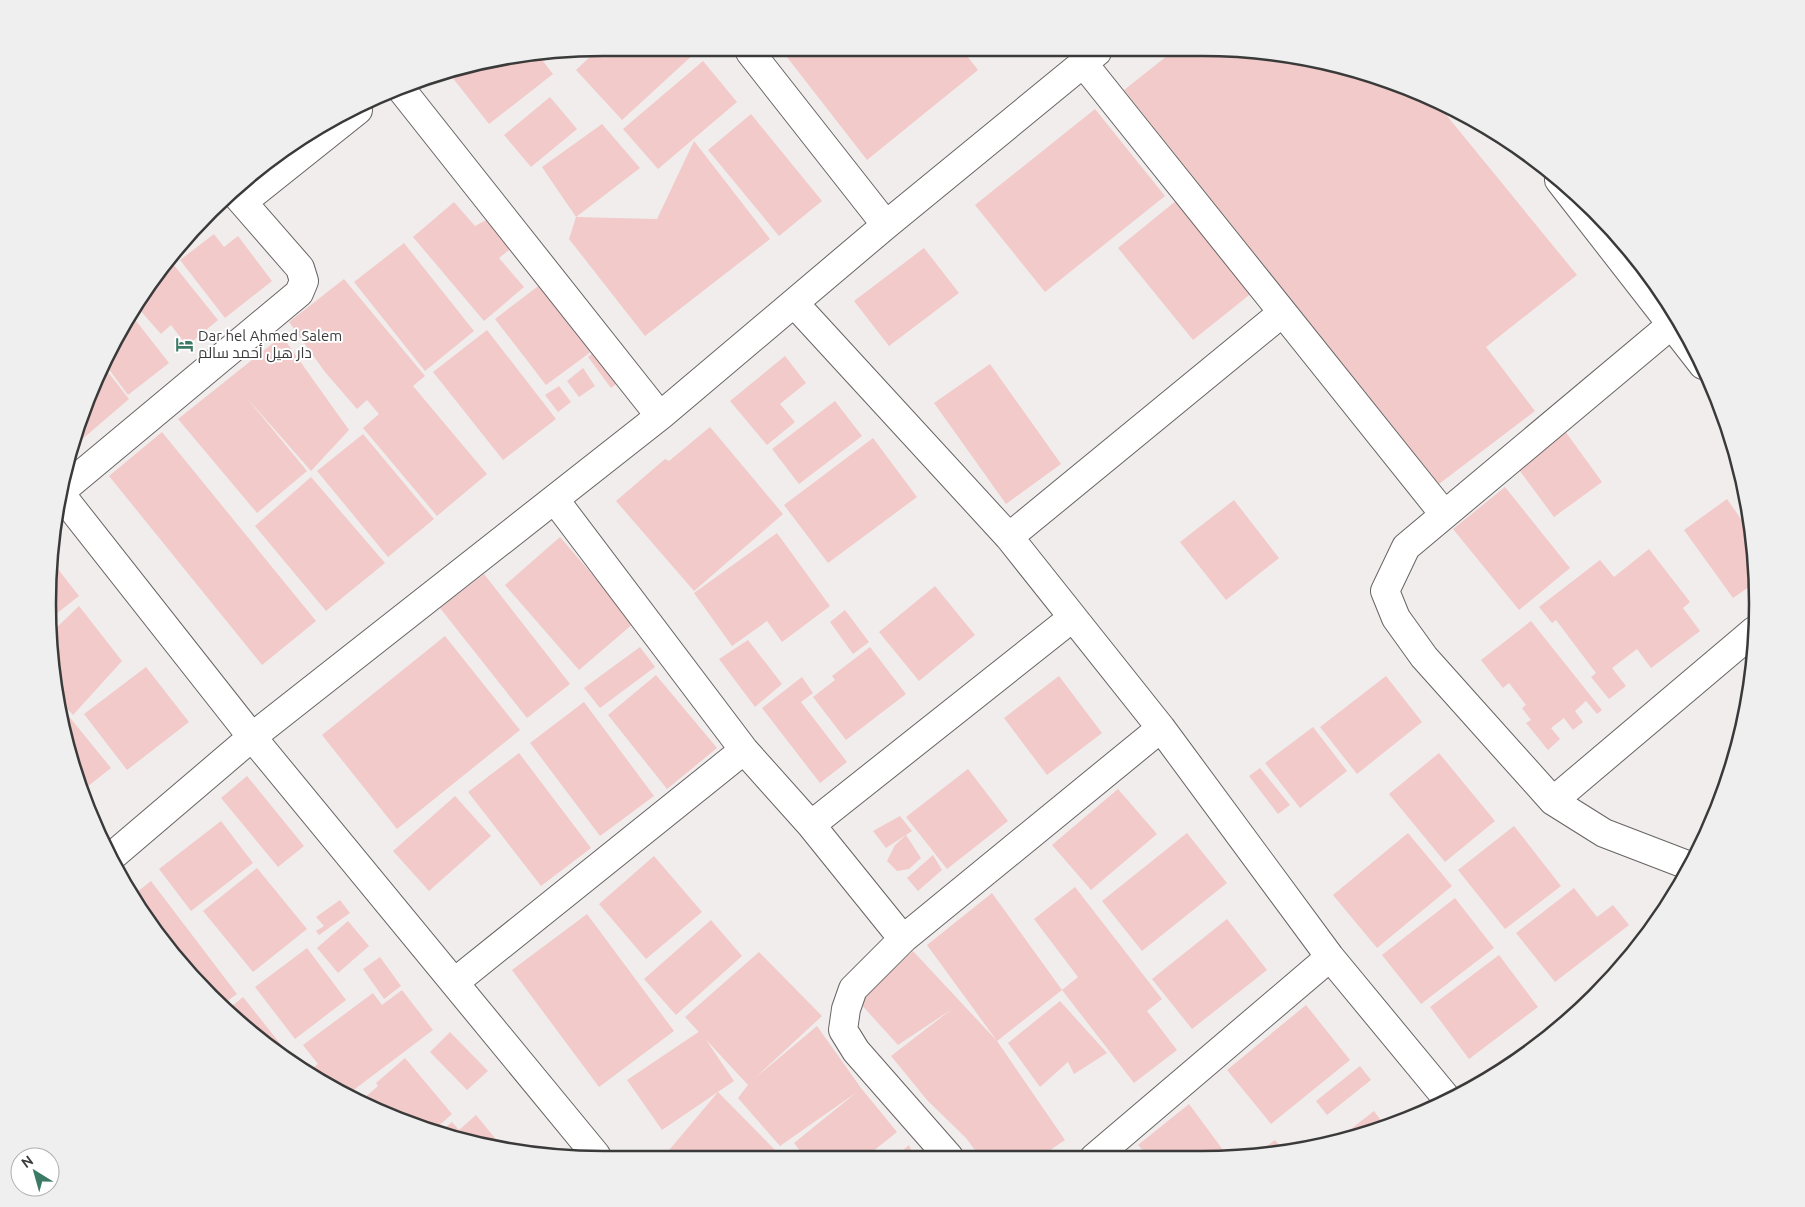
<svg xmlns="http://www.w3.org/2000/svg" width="1805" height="1207" font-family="Ubuntu,Cairo,sans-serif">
<rect width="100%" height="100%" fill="#f0edec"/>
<!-- building -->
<path fill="#f2cac9" d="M531,52h5l17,22 -64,50 -41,-52z
M595,52h101l-74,68 -46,-50z
M783,52h181l14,18 -111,90z
M1172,52h102l72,15 88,33 143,175 -91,72 49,64 -96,73 -315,-394z
M703,61l34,41 -79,67 -35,-40z
M550,97l27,32 -46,38 -27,-32z
M1095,109l70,87 -120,96 -70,-87z
M751,114l71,87 -43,35 -71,-86z
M602,124l38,44 -64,49 -34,-50z
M694,141l76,98 -125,97 -76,-97 7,-22 81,2z
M1177,200l76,92 -60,48 -75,-92z
M454,202l21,24 15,-8 24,28 -15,12 25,29 -40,34 -71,-84z
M208,217l3,4 -30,26 -1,-1z
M214,234l10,13 14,-11 34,45 -47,37 -45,-58z
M404,243l70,88 -49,40 -71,-89z
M924,248l35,45 -70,53 -35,-45z
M173,264l45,56 -31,26 -16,-21 -10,9 -23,-26 16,-28z
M344,279l81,97 -12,10 74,88 -50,42 -74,-88 16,-14 -12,-14 -10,9 -32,-37 -36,-50z
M541,284l51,67 -46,34 -51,-66z
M133,317l36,46 -41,32 -23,-31z
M487,330l69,89 -53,41 -70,-88z
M282,336l67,94 -38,41 -65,-74 61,74 -50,42 -79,-94z
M599,348l24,31 -12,9 -23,-31z
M785,356l21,27 -26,21 15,18 -28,23 -37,-44z
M990,364l71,100 -55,40 -72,-101z
M104,367l25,32 -56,48 17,-56z
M583,368l12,18 -16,11 -12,-16z
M559,386l12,16 -13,10 -13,-17z
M835,401l27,35 -63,48 -27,-35z
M710,427l73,87 -89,77 -78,-90 49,-42 4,2z
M1565,431l37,51 -48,35 -37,-50z
M162,432l154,189 -54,44 -153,-189z
M363,434l71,85 -46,38 -71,-86z
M873,438l44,59 -89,66 -44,-58z
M311,477l74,86 -59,48 -71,-85z
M1505,487l65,81 -51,42 -66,-81z
M1727,499l23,33 6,35v15l-23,16 -49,-68z
M1234,500l45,58 -53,42 -46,-58z
M777,533l53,73 -48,36 -15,-21 -35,25 -38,-53z
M560,537l74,86 -55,47 -74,-85z
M1649,549l41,53 -7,6 17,23 -49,37 -14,-19 -25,19 14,18 -17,13 -18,-22 5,-4 -40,-53 -4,3 -13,-16 61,-47 14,17z
M50,559l29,37 -27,21 -3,-50z
M484,574l86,110 -43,34 -87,-110z
M935,586l40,49 -56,46 -40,-49z
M79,606l43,55 -49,54 -16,-17 -4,-67z
M845,610l24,32 -16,12 -23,-32z
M1531,621l71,89 -5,4 -11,-13 -11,10 8,11 -10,8 -9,-12 -13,10 9,11 -12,11 -22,-27 5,-3 -9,-12 4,-3 -17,-22 -6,5 -22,-28z
M445,636l75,94 -123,99 -75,-94z
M748,640l34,44 -27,23 -36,-48z
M640,647l15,20 -55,41 -16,-20z
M870,647l36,47 -60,46 -33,-43 22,-17 -3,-4z
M146,667l43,55 -62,48 -43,-56z
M656,675l61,73 -50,41 -59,-74z
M1059,676l43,57 -55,42 -43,-57z
M1386,676l36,46 -65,52 -37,-47z
M802,677l11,16 -12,9 46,60 -27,21 -58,-75z
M584,702l70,94 -54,40 -70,-93z
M58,703l53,65 -29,23 -24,-79z
M1313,727l34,44 -47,37 -35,-45z
M519,753l72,95 -50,38 -73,-94z
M1439,753l56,68 -50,41 -56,-68z
M1260,768l30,37 -12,9 -29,-38z
M968,769l40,52 -61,48 -41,-52z
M247,776l57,70 -26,21 -57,-69z
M1118,789l39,45 -66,56 -39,-45z
M455,796l36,40 -62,55 -36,-40z
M900,816l12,15 -26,17 -13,-17z
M221,821l32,42 -62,48 -32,-42z
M1514,826l47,60 -56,43 -47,-59z
M1187,833l40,50 -85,68 -40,-50z
M1408,833l44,53 -75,62 -44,-53z
M906,835l15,23 -12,11 -12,2 -10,-10 8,-16z
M933,855l9,15 -24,21 -11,-13z
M654,856l48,56 -56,47 -47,-55z
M257,868l50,61 -54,43 -50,-61z
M151,881l86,113 -15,11 -59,-63 -31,-46z
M1075,887l87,112 -15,12 30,39 -43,33 -72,-93 16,-13 -44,-58z
M1574,888l23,29 16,-12 16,20 -74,57 -39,-49z
M992,893l70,97 -65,51 -70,-96z
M1455,898l39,50 -73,56 -39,-49z
M340,900l10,13 -31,22 -3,-4 8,-5 -8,-9z
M587,914l87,117 -75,56 -87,-117z
M1227,919l40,51 -75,59 -40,-50z
M711,920l31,36 -66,59 -32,-36z
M348,921l21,25 -31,27 -21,-25z
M307,948l39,52 -51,39 -40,-52z
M913,951l84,90 68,99 -25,17h-60l-14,-19 -39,-38 -36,-44 61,-47 -54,36 -39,-43z
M759,952l63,64 -67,62 62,-52 44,62 36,44 -30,24h-63l-10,-13 63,-51 -77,54 -42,-48 10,-13 -63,-68z
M1499,955l39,52 -69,52 -39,-52z
M380,957l21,29 -17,13 -21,-30z
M402,990l31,40 -86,65 -37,-25 8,-6 -15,-19 70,-52 9,12z
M243,997l43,54 -2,2 -47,-32 -10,-11z
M1060,1001l47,52 -33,21 -6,-12 -28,25 -32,-44z
M1306,1005l44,55 -79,64 -44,-54z
M700,1031l34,50 -72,49 -35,-50z
M450,1032l38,39 -21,19 -37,-38z
M405,1058l47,56 -19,17 -63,-24 -7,-8 15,-13 -2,-3z
M1360,1066l11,14 -44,35 -11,-14z
M718,1092l57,58 -6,6 -104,-1z
M1189,1104l40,54h-79l-12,-13z
M1374,1111l11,15 -40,15 -12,2z
M476,1115l28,34 -45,-9 -20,-7 13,-11 7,8z
M1275,1140l8,11 -29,5z
M909,1145l5,12h-19z"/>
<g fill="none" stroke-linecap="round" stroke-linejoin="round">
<defs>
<path id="minor" d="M750,52l136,173
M1083,63l361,451
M401,89l259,327
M1559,180l144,185
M244,201l114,-91
M794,303l215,234 152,191 169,229 119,144
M1677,320l-271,227 -21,44 11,27 28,39 129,144 51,32 86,33
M59,492l193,245 344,418
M59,493l240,-200 5,-12 -4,-13 -68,-78
M555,500l189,250 67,75 92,114
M1009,537l273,-224
M1553,801l201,-170
M811,825l261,-207
M110,858l142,-121 408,-321 226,-191 211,-173
M455,982l289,-232
M949,1157l-93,-106 -13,-21 3,-21 7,-20 50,-50 258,-211
M1094,1158l236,-201"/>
</defs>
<!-- minor casing -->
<use href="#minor" stroke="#686464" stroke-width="30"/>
<!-- minor -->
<use href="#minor" stroke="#fff" stroke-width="28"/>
</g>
<!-- icons -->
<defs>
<symbol id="hotel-bare" viewBox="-9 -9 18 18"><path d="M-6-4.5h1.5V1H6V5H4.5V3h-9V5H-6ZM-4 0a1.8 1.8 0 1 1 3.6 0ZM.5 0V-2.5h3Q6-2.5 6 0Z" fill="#3d7a65" stroke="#fff" stroke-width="2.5" paint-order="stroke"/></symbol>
</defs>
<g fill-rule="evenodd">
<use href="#hotel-bare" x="172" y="332" width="25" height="25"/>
</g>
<g text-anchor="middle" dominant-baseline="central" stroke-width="4" stroke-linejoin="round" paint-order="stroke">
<!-- poi labels -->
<g font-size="15" fill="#3b3a3a" stroke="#fff" text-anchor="start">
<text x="198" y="335">Dar hel Ahmed Salem<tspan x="198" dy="17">دار هيل أحمد سالم</tspan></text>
</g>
</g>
<!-- crop -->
<path d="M0 0H1805V1207H0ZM603 56H1202A547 547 0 0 1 1749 603V604A547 547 0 0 1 1202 1151H603A547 547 0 0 1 56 604V603A547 547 0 0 1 603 56Z" fill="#efefef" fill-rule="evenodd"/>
<path fill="none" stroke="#3b3a3a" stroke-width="2.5" d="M603 56H1202A547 547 0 0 1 1749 603V604A547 547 0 0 1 1202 1151H603A547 547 0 0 1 56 604V603A547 547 0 0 1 603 56Z"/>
<!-- north arrow -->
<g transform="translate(35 1172) rotate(323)"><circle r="24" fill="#ffffff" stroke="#b1b0b0"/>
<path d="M0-4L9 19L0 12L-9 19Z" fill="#3d7a65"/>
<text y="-8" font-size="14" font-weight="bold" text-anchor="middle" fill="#3b3a3a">N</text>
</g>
</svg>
